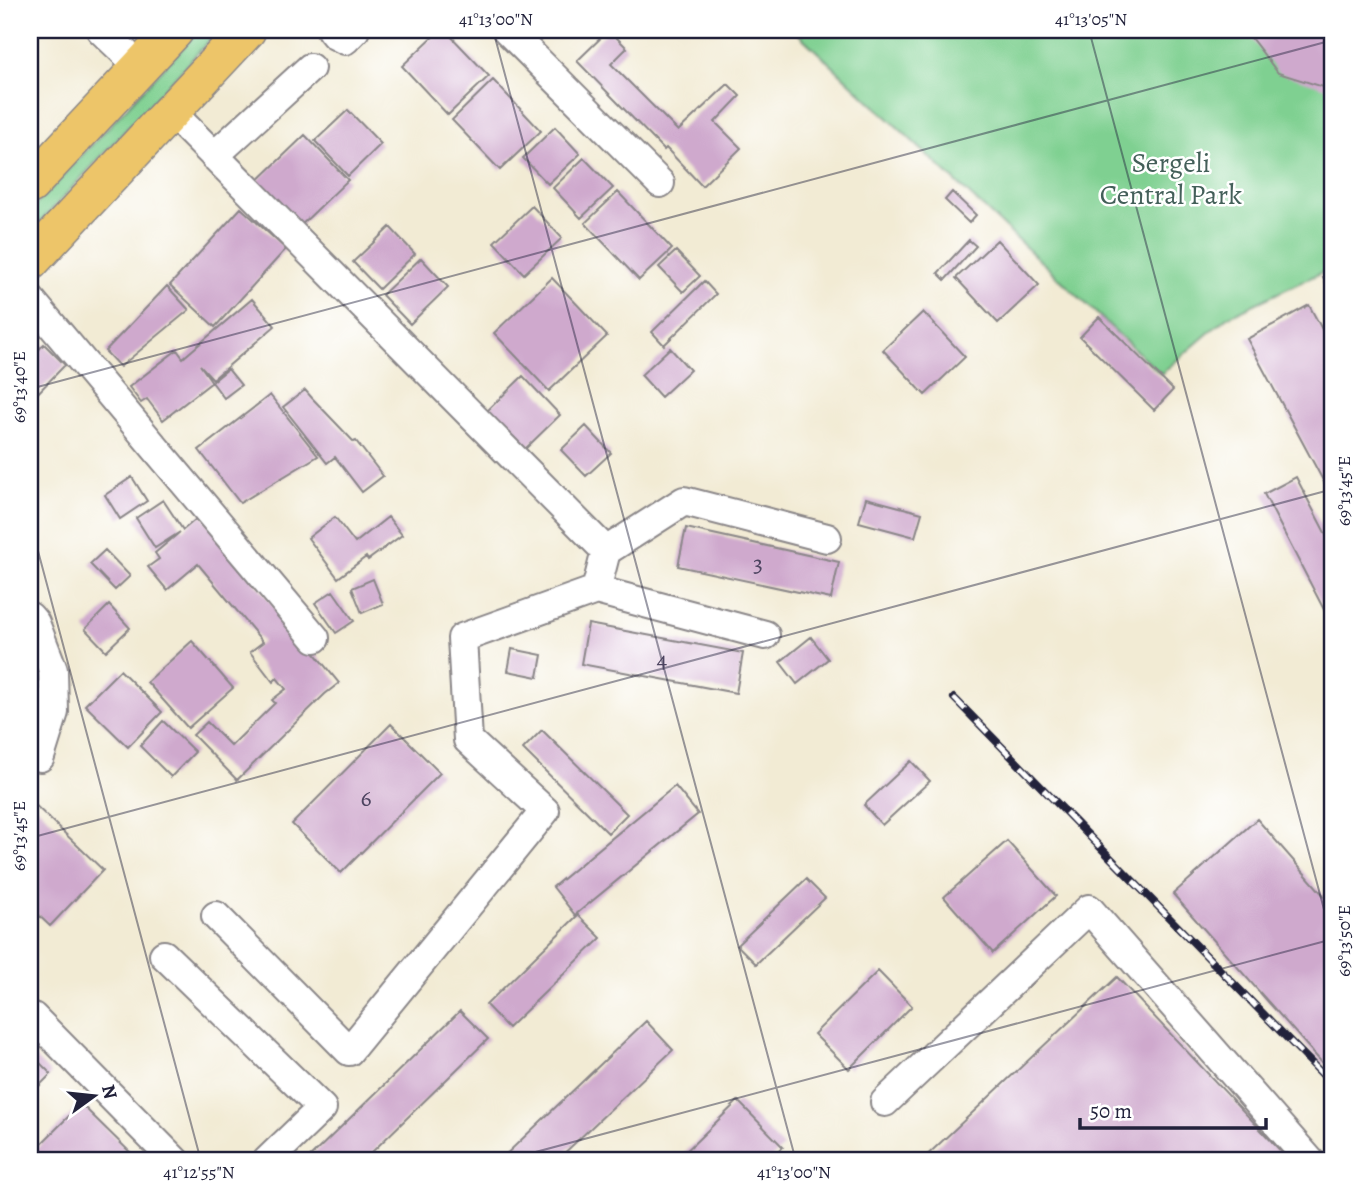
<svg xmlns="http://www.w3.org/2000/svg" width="1363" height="1191" font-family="Alegreya,serif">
<rect width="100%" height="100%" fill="#fff"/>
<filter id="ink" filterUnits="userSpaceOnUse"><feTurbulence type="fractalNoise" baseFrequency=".0143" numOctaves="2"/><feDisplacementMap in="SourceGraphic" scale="14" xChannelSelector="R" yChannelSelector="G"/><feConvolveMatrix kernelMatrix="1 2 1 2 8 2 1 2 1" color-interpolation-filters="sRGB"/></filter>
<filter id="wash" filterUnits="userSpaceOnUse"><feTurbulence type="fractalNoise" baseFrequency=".00686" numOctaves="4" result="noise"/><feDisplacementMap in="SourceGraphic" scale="28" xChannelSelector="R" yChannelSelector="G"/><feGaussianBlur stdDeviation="1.57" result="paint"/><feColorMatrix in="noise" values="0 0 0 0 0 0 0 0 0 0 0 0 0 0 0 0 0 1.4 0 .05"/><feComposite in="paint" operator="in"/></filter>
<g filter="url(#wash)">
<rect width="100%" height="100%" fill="#f2ebd4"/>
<!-- green -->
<path fill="#7fd091" stroke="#507966" stroke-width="2" d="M199,30h20l-189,203v-22z
M794,30h539v237l-106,50 -66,57z"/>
<g id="blocks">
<!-- building -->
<path fill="#cfa9cd" d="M440,30h5l44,46 -41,39 -46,-49z
M609,30l18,18 -16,16 67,67 50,-47 12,12 -25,26 26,26 -39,38 -36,-38 -2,2 -87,-89z
M1245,30h88v60l-55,-17z
M493,80l48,51 -41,39 -48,-50z
M348,110l33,34 -33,32 -33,-35z
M555,127l25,27 -32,30 -25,-26z
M305,135l43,45 -52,50 -43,-45z
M584,158l29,30 -32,30 -28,-30z
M618,192l54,57 -33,31 -54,-57z
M952,192l24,23 -7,8 -24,-23z
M532,206l30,32 -38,36 -30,-32z
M241,208l45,41 -71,78 -45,-42z
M390,227l25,27 -36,35 -26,-27z
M969,240l7,6 -31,34 -7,-7z
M997,240l42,45 -41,38 -42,-45z
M676,251l24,25 -17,16 -24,-25z
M421,258l27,29 -38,37 -28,-29z
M1333,272v26l-10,-20z
M552,278l55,58 -58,55 -55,-58z
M704,281l12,13 -52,51 -12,-13z
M167,286l22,24 -69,57 -15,-16z
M252,299l23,27 -62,53 -13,-14 12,17 -49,38 -16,-21 -6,4 -12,-16 48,-37 6,8z
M1309,305l24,45v149l-86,-160z
M923,312l42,45 -40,38 -42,-45z
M1099,317l74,73 -19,20 -74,-73z
M44,344l21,21 -35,36v-42z
M670,348l20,22 -29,27 -20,-22z
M228,369l13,16 -17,13 -12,-16z
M523,376l37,39 -37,36 -37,-39z
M305,390l7,8 42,44 2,-1 27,35 -21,16 -27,-35 -8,6 -44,-56z
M270,395l48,61 -78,47 -41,-53z
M586,426l25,27 -25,23 -25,-26z
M132,477l15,24 -27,18 -15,-24z
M1296,477l37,71v79l-69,-133z
M866,498l56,15 -7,24 -56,-15z
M163,500l20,30 19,-16 98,125 10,12 2,-1 27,33 -14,11 -88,86 -44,-45 14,-13 24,24 44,-43 -3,-3 14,-11 -9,-11 -4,4 -23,-30 13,-10 -65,-78 -31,26 -19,-23 11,-8 -4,-6 25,-21 -25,16 -19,-30z
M335,517l20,26 33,-26 14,18 -34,25 -2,-3 -28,21 -30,-40z
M686,528l153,34 -8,37 -153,-33z
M105,550l25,26 -15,14 -25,-26z
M373,579l10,25 -21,9 -10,-25z
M333,591l21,30 -18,12 -21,-30z
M109,605l21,23 -24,23 -21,-22z
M588,624l155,29 -7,40 -155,-29z
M811,637l17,22 -31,25 -17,-22z
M192,641l41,47 -45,40 -41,-46z
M512,649l30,6 -4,22 -30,-6z
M120,670l42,42 -34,35 -43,-42z
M163,721l32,31 -24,25 -31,-31z
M391,724l49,49 -99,100 -49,-49z
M542,730l85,84 -19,19 -85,-84z
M911,761l19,20 -48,44 -18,-20z
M675,786l23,28 -123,101 -22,-28z
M30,800l73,70 -53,56 -20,-19z
M1257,819l76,87v150l-9,9 -151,-171z
M1007,841l49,55 -63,57 -49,-56z
M806,879l19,19 -69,66 -19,-19z
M578,915l23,23 -93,90 -22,-23z
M878,971l34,35 -63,63 -35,-35z
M1117,977l173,184h-369z
M460,1011l28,28 -118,115 5,5 -3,2h-66z
M646,1021l27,29 -117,111h-57z
M30,1053l21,21 -21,21z
M738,1101l45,46 -14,14h-93z
M81,1104l58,57h-109v-12l3,3z"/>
</g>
</g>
<g filter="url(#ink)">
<use href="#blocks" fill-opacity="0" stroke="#8a8688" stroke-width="2"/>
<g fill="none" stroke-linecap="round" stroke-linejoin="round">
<defs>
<path id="minor" d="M101,30l39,37
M331,30l4,5 10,5 10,-10
M507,30l153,153
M171,112l435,439
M214,156l96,-88
M30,299l285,339
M30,617l5,6 18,47 1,42 -14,45
M765,635l-169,-45 10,-39 78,-50 143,37
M216,916l133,135 196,-240 -77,-71 -6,-102 134,-48
M164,955l158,153 -55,53
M30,1017h3l142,144
M885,1102l204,-193 221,252"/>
<path id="major" d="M30,185l145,-155
M30,262l217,-232"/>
</defs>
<!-- minor casing -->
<use href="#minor" stroke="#8a8688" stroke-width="32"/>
<!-- major casing -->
<use href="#major" stroke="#8a8688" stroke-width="40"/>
<!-- minor -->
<use href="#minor" stroke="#fff" stroke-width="28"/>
<!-- major -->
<use href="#major" stroke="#edc569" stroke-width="37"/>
<defs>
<path id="rail" d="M954,698l379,387"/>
</defs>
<!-- rail casing -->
<use href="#rail" stroke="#22223b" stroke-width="8"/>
<!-- rail -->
<use href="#rail" stroke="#fff" stroke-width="5" stroke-dasharray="16" stroke-linecap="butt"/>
</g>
</g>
<!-- ticks -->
<path fill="none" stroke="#22223b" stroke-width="2" stroke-opacity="0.45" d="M493,30l303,1131M1089,30l244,913M30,389l1303,-349M30,521l171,640M30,838l1303,-349M502,1161l831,-222"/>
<g text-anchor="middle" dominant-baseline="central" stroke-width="5" stroke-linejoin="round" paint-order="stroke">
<!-- number labels -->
<g font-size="24" fill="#4d4460">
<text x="758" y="564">3</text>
<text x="662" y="659">4</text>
<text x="366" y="798">6</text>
</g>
<!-- park labels -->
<g font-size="28" fill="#435f59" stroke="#fff">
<text x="1171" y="163">Sergeli<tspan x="1171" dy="32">Central Park</tspan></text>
</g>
</g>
<!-- margin -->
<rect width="1363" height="1191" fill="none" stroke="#fff" stroke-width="77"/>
<!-- north arrow -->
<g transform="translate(94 1096) rotate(75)" stroke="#ffffff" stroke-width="5" paint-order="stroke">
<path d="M0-5L12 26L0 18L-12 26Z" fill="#22223b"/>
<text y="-10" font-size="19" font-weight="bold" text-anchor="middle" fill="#22223b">N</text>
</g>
<!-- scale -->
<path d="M1080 1118v10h186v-10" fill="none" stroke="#22223b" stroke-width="3.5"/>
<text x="1090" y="1118" font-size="21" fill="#22223b" stroke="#ffffff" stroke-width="5" paint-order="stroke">50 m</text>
<rect x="38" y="38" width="1286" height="1114" fill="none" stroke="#22223b" stroke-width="2.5"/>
<g font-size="18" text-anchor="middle" fill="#22223b">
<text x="496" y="25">41°13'00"N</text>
<text x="1091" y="25">41°13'05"N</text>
<text transform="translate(19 387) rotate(-90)" y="6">69°13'40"E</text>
<text transform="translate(1344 491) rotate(-90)" y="6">69°13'45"E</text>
<text transform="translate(19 836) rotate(-90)" y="6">69°13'45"E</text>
<text transform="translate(1344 941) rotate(-90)" y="6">69°13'50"E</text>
<text x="199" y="1178">41°12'55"N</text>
<text x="794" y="1178">41°13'00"N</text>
</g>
</svg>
